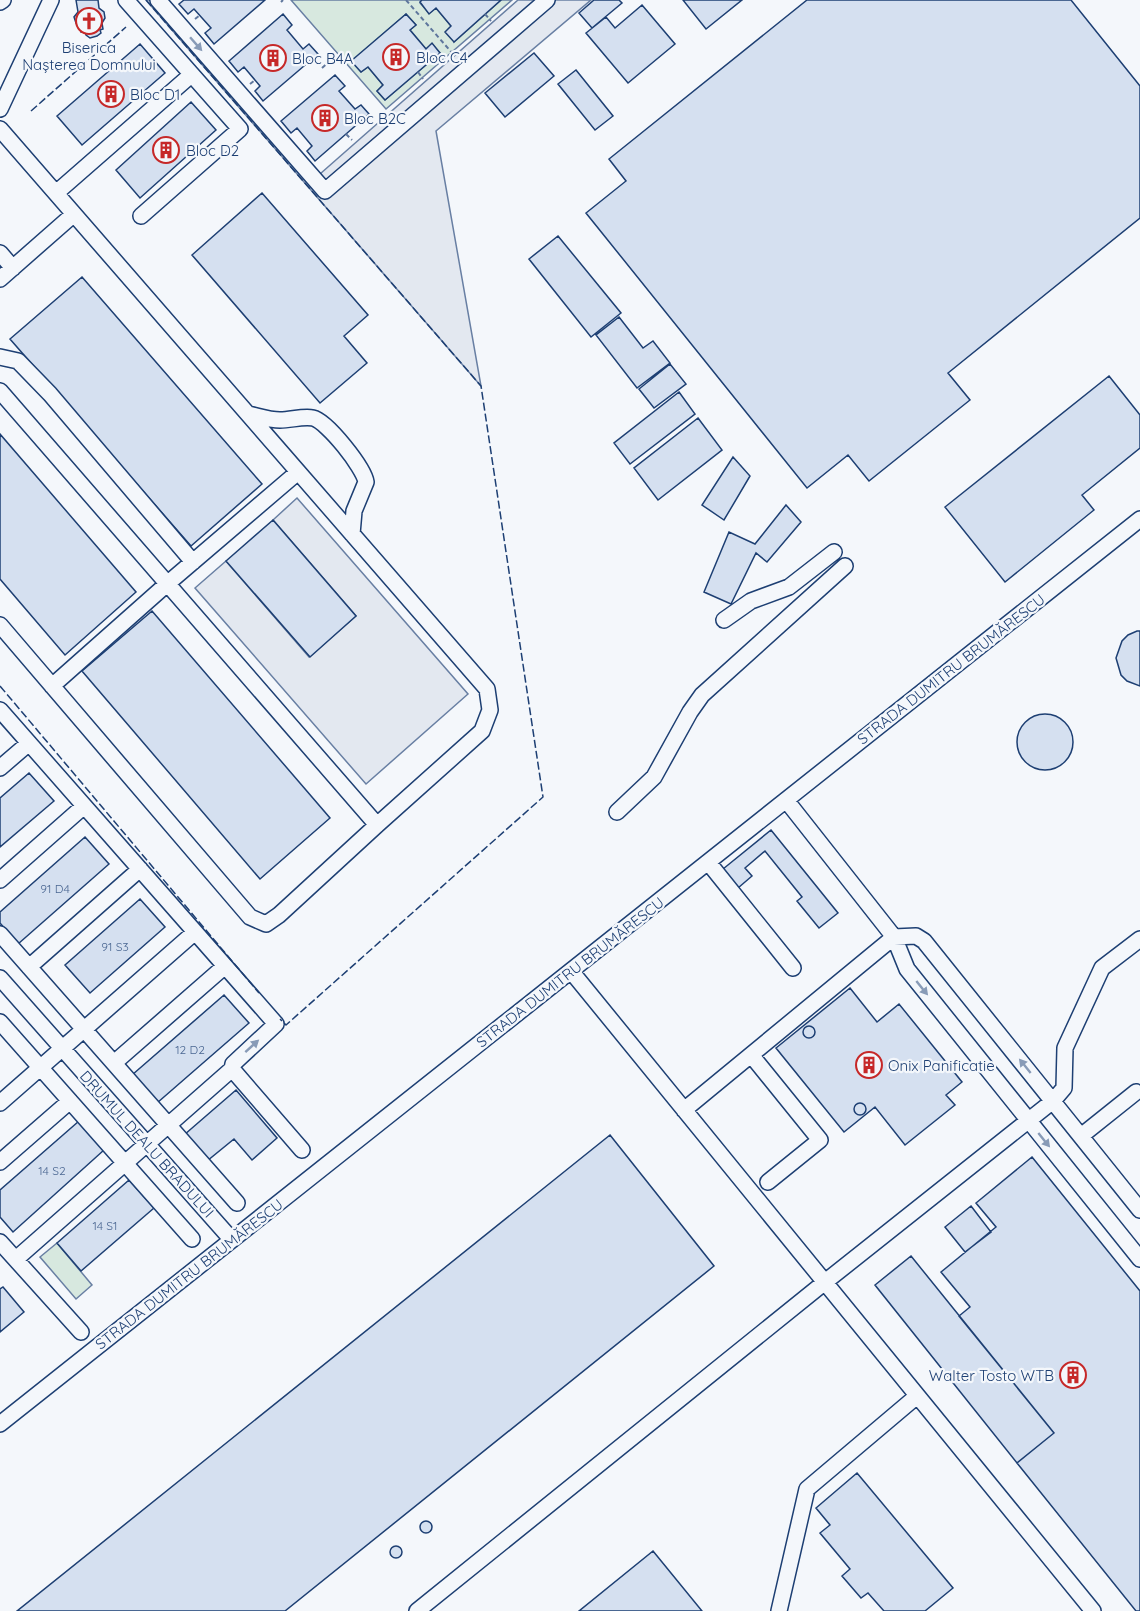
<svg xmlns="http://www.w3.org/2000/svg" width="1140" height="1611" font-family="Quicksand,sans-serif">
<rect width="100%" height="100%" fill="#f4f7fb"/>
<!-- green -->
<path fill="#d7e8df" stroke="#687fa3" stroke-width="1.5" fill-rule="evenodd" d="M291,0h131l-2,3 9,10 7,-5 15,18 3,16 47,-42h11l-126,109zM406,14l10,11 -6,5 16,19 6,-5 8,9 -55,47 -8,-9 6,-6 -15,-18 -7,5 -9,-11z
M57,1243l35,42 -16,14 -36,-42z"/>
<!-- parking -->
<path fill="#e3e8f0" stroke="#687fa3" stroke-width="1.5" d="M146,0h8l158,181 206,-181h73l-155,131 45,255z
M297,498l171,196 -102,90 -171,-196 31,-27 83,96 47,-41 -83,-96z"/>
<!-- building -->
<path fill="#d5e0f0" stroke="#1d3f73" stroke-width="1.5" d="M76,0h22l1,8 5,4 1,6 -3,5 1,6 -3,1 1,3 -4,3 -7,2 -4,-3 -1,-3h-4v-5l-5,-4 -2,-6 4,-5z
M184,0h81l-51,44 -9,-11 6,-5 -17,-19 -6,5 -9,-10z
M422,0h79l-47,42 -9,-10 6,-6 -15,-18 -7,6 -9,-12z
M594,0h25l3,3 -30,25 -13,-15z
M683,0h59l-36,29z
M807,0h264l69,86v132l-192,155 22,27 -101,81 -21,-26 -41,33 -221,-275 40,-32 -17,-22z
M642,5l33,39 -47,39 -42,-50 20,-16 9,11z
M283,14l9,11 -5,5 16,19 6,-5 9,10 -55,47 -8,-10 5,-5 -16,-19 -6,5 -9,-11z
M406,14l10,11 -6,5 16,19 6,-6 8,10 -55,47 -8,-9 6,-6 -15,-18 -7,5 -10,-11z
M140,44l25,29 -83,72 -25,-29z
M534,53l20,23 -49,41 -20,-24z
M576,70l37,46 -18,14 -37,-46z
M335,75l10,11 -6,5 16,18 6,-4 8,9 -54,47 -8,-10 5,-5 -15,-18 -6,5 -10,-12z
M191,102l25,28 -76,68 -24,-28z
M262,193l106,122 -24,21 23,27 -47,40 -128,-148z
M558,236l63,77 -30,24 -62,-78z
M82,277l180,207 -71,62 -181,-207z
M619,317l24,31 10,-7 17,22 -33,25 -41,-53z
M670,364l16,20 -32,24 -15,-19z
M1109,376l31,39v33l-58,47 12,15 -89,72 -60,-75z
M679,392l16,22 -65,50 -16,-21z
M698,418l24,32 -64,50 -24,-32z
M0,434l136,158 -71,63 -65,-76z
M733,457l17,19 -26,44 -22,-15z
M786,505l15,17 -34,40 -11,-9 -25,51 -27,-12 25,-60 26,12z
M273,520l83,96 -46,41 -84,-96z
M152,611l178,207 -70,61 -178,-208z
M1137,631h3v55l-13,-5 -6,-6 -5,-17 6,-17 6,-6z
M1017 742a28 28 0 1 1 56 0a28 28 0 1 1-56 0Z
M29,773l25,28 -54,46v-49z
M771,830l67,83 -19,15 -22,-27 5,-4 -37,-46 -20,17 7,8 -14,12 -15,-19z
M85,837l24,27 -91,80 -18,-21v-11z
M140,899l25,28 -75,66 -25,-28z
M850,988l27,34 22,-18 63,78 -16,13 9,10 -50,40 -30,-38 -31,25 -68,-84z
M224,995l25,28 -92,80 -25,-28z
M803 1032a6 6 0 1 1 12 0a6 6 0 1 1-12 0Z
M236,1090l41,48 -25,22 -18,-21 -27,22 -23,-26z
M854 1109a6 6 0 1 1 12 0a6 6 0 1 1-12 0Z
M79,1121l25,29 -91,82 -13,-15v-27z
M610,1135l104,131 -429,345h-268z
M1032,1157l108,134v320h-4l-119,-148 37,-30 -95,-117 11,-9 -29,-35 55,-45 -20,-24z
M129,1180l25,28 -73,63 -24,-28z
M971,1206l20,26 -26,20 -20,-25z
M911,1256l143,177 -37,30 -142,-178z
M3,1287l21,25 -24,20v-43z
M857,1473l96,115 -28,23h-41l-16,-18 -7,5 -19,-22 8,-7 -30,-36 10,-8 -14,-17z
M420 1527a6 6 0 1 1 12 0a6 6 0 1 1-12 0Z
M390 1552a6 6 0 1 1 12 0a6 6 0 1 1-12 0Z
M653,1551l49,60h-123z"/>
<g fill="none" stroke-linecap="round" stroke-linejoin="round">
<defs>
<path id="minor" d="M126,0l114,129 -99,87
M158,0l167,191 222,-191
M0,2l3,-2
M0,109l51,-109
M0,129l487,560 3,21 -8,21 -105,94 -98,90 -13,9 -16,-7 -250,-292
M56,193l135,-118
M0,253l13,15
M0,279l74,-65
M0,357l18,4 32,33 143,168
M0,391l377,434
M248,414c10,2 21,6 32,6 11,0 23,-4 33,-2 14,3 51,50 53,64l-12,29 -2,23
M724,620l27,-19 38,-14 45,-35
M52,686l115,-102 131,-112
M0,710l276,314 -43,40 -1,5 -216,190
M0,768l29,-25
M786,800l108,137 13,32 233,290
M617,812l37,-35 36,-65 12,-17 143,-129
M708,862l85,106
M0,880l84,-74
M0,934l237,269
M29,967l111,-98
M571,971l522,640
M0,978l232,262
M0,1022l192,217
M752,1056l68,84 -52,42
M114,1063l111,-97
M232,1069l70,81
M0,1103l195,-171
M684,1110l210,-173 22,-1 8,5 216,269
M1081,1136l55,-44
M0,1162l70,-61
M0,1242l81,90
M0,1424l1140,-905
M417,1611l408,-329 228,-181 11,-13 1,-40 37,-80 38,-29
M779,1611l28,-122 110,-93"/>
</defs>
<!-- minor casing -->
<use href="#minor" stroke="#1d3f73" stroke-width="18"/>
<!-- path -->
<path stroke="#5e769c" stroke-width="2" stroke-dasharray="4.5 3" stroke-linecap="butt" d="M406,0l47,54
M281,2l2,-2
M485,14l6,7
M195,19l5,-4
M322,68l9,-8
M418,72l5,7
M250,84l5,-4
M346,134l6,6"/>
<!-- minor -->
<use href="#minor" stroke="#f4f7fb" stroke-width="15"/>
<!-- fence -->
<path stroke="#1d3f73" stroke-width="1.5" stroke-dasharray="8 3" stroke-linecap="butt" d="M146,0l335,386 62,411 -257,228 -6,-6
M31,111l95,-84
M0,686l259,307"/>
</g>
<!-- one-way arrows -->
<defs><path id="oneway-solid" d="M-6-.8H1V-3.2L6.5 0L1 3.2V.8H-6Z" transform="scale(1.5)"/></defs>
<g fill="#889bb7">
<use href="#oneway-solid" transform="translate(196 44) rotate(49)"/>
<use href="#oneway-solid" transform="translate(922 988) rotate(51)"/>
<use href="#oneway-solid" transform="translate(252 1046) rotate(-42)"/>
<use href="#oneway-solid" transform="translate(1025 1066) rotate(-129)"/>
<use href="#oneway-solid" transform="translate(1044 1140) rotate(51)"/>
</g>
<!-- icons -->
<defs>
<symbol id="church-ring" viewBox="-11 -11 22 22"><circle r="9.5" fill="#f4f7fb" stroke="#c62828" stroke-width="1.5"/><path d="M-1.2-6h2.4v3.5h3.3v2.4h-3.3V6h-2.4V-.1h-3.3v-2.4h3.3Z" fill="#c62828"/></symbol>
<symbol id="building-ring" viewBox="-11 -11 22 22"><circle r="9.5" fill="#f4f7fb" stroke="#c62828" stroke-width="1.5"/><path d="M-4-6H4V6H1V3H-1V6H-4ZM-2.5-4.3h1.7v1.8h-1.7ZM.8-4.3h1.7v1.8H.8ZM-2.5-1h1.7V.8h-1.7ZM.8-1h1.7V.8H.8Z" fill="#c62828"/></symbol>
</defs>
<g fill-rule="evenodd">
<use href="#church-ring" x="74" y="6" width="30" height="30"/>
<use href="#building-ring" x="381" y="42" width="30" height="30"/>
<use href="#building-ring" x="258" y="43" width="30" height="30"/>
<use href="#building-ring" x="96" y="79" width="30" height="30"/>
<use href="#building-ring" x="310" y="103" width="30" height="30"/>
<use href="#building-ring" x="151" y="135" width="30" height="30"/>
<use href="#building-ring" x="854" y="1050" width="30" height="30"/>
<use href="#building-ring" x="1058" y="1360" width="30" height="30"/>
</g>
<g text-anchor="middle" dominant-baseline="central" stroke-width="4.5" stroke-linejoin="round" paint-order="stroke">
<!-- number labels -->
<g font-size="12" fill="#4b6792">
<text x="55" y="888">91 D4</text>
<text x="115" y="946">91 S3</text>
<text x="190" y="1049">12 D2</text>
<text x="52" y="1170">14 S2</text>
<text x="105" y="1225">14 S1</text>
</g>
<!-- poi labels -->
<g font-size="15" fill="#1d3f73" stroke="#f4f7fb" text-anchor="start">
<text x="89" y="47" text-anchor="middle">Biserica<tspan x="89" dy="17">Nașterea Domnului</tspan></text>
<text x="416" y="57">Bloc C4</text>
<text x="292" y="58">Bloc B4A</text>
<text x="130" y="94">Bloc D1</text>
<text x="344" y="118">Bloc B2C</text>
<text x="186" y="150">Bloc D2</text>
<text x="888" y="1065">Onix Panificatie</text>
<text x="1054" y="1375" text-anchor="end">Walter Tosto WTB</text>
</g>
<!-- street labels -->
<g font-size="15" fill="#1d3f73" stroke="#f4f7fb">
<text transform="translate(951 669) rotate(-38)">STRADA DUMITRU BRUMĂRESCU</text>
<text transform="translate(570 972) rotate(-38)">STRADA DUMITRU BRUMĂRESCU</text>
<text transform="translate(147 1144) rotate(48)">DRUMUL DEALU BRADULUI</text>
<text transform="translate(189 1274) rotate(-38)">STRADA DUMITRU BRUMĂRESCU</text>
</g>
</g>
</svg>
